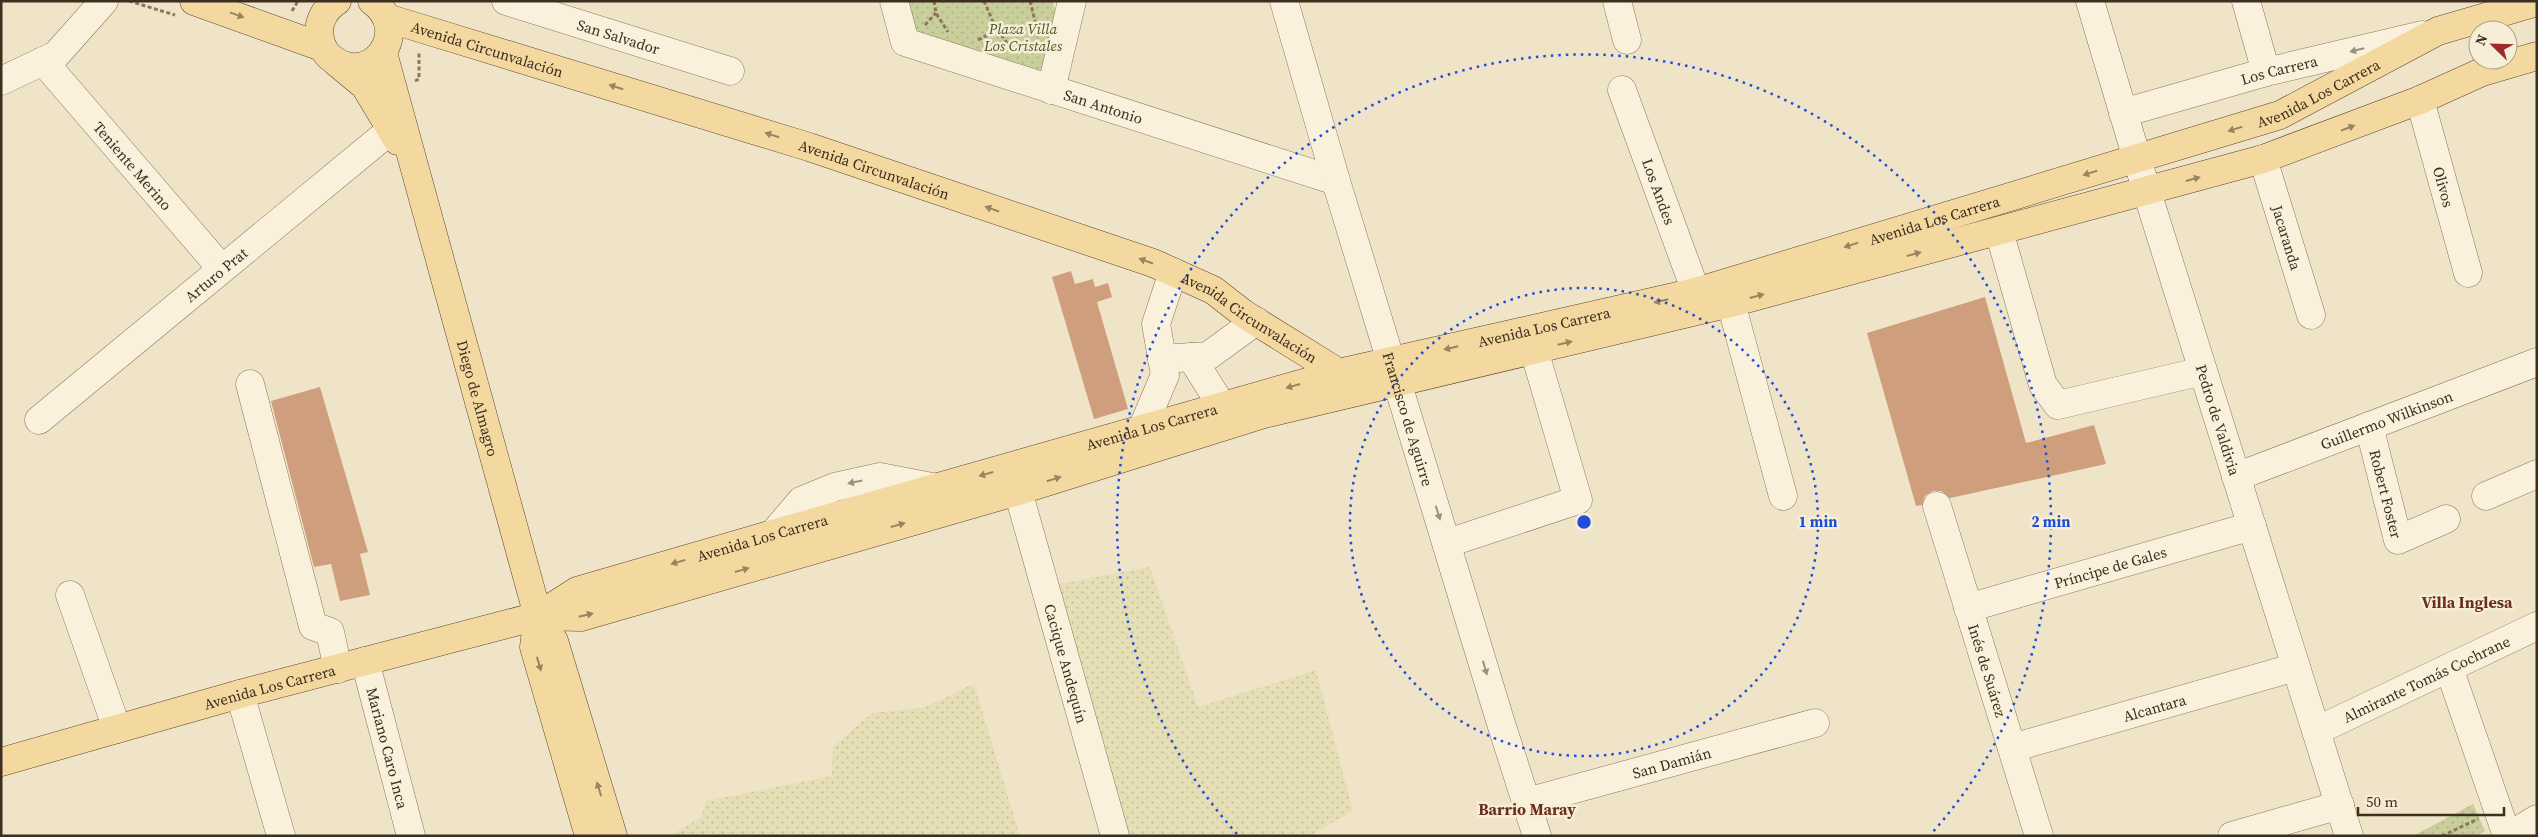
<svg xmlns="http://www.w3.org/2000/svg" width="2538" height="837" font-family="'Source Serif 4',serif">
<defs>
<pattern id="farmland-dots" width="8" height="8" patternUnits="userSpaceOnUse" patternTransform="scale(1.25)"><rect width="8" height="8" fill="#e6deb5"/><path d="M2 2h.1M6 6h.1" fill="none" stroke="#c6bf9b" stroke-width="1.8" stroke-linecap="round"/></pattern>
<pattern id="grass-dots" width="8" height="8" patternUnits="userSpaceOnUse" patternTransform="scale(1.25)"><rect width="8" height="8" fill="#c9cf9b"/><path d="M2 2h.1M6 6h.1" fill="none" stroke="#aeb285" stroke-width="1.8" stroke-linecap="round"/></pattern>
</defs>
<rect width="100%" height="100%" fill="#f0e4c8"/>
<!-- farmland -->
<path fill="url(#farmland-dots)" d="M1150,567l48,140 118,-37 37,141 -44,25h-181l-75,-251z
M974,684l46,152 -347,-2 28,-17 5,-16 126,-25 1,-29 39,-34 53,-6z"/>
<!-- grass -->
<path fill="url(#grass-dots)" d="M902,1h150l10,29 -16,53 -135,-47z
M2473,804l12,27 -9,5h-63z"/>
<!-- building -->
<path fill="#cf9f7d" d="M1071,271l4,13 18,-5 2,8 13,-4 4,14 -15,5 31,107 -34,10 -42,-142z
M1985,297l41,146 68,-18 12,39 -156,34 -9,-7h-8l-8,5 -3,9 -6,1 -49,-173z
M320,387l48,165 -8,2 10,41 -30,6 -9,-37 -17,3 -43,-166z"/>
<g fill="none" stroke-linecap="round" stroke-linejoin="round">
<defs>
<g id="minor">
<path id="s1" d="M506,1l224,70"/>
<path id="s2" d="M894,1l11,41 431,139"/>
<path id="s3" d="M1284,1l52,180 163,536 38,119"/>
<path d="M1617,1l10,39"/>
<path id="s4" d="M2090,1l57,191 202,644"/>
<path d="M2246,1l20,71"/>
<path id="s5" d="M43,61l179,208"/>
<path d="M1,81l55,-26 48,-54"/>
<path d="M1051,90l21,-89"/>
<path id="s6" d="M1622,90l74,202"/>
<path id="s7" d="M2420,100l48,173"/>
<path id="s8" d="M2123,113l143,-41 156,-37"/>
<path id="s9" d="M2263,159l48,156"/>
<path d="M1999,231l44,154 15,20 145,-34"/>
<path d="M1731,303l52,193"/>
<path d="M1191,357l31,49"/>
<path d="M1162,359l46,-3 48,-35"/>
<path d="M250,384l63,242 17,6 8,37"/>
<path id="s10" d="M39,420l353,-291"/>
<path id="s11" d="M2369,426l29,114 48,-21"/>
<path d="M1142,429l23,-54 -9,-51 17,-52"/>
<path id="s12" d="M2236,477l301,-115"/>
<path id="s13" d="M1018,491l97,345"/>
<path d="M2486,496l51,-22"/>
<path id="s14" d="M1937,506l102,330"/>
<path d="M773,534l28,-33 34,-14 45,-10 57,11"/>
<path d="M1448,543l130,-43 -44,-150"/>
<path d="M70,595l47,134"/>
<path id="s15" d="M1968,608l284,-82"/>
<path id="s16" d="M365,661l46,175"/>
<path d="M2449,668l58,168"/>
<path d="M240,694l41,142"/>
<path id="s17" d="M2316,731l221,-105"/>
<path id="s18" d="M2012,748l284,-81"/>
<path id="s19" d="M1527,802l288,-79"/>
<path d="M2232,836l108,-31"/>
<path d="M2509,836l28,-17"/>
</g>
<g id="major">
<path d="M194,1l128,46"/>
<path d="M337,1c-11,7 -18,19 -18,32 1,9 4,18 11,24 38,34 85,-25 42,-56"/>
<path id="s20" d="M387,18l422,129 344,116 60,27 31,24 95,59"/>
<path id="s21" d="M383,53l155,563 16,25 59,195"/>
<path d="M336,62l29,24 33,55"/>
<path id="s22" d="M538,616l39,-25 196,-57 566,-161 357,-81 584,-177 158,-84 99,-29"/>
<path d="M538,616l-4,31 55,189"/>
<path id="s23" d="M1,762l239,-68 298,-78 43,1 437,-126 246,-77 467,-111 532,-144 157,-59 62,-28 55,-16"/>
</g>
</defs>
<!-- minor casing -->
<use href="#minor" stroke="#8d765c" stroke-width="29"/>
<!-- major casing -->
<use href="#major" stroke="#5b4430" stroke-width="29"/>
<!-- path -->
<path stroke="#8d765c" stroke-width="3" stroke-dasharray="4 2.5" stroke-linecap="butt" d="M129,1l46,14
M934,1l2,12 12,19
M1030,1l9,36
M292,11l6,-10
M994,24l19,28
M925,25l11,-12
M978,40l13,-7 3,-9 -10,-23
M415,81l4,-2v-27
M2442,836l36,-17"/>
<!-- minor -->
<use href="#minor" stroke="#faf1dc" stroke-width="28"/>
<!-- major -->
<use href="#major" stroke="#f3d9a0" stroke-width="28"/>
</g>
<!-- one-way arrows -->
<defs><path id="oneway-solid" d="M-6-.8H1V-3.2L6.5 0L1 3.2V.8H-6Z" transform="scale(1.25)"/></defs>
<g fill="#988460">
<use href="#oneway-solid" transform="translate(237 15) rotate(20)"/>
<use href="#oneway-solid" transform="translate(616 87) rotate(-163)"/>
<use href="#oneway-solid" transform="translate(2348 128) rotate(-21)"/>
<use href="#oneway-solid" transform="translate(2235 129) rotate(163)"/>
<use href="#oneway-solid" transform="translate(772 135) rotate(-163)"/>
<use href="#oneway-solid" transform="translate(2090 173) rotate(163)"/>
<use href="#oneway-solid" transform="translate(2193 179) rotate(-15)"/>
<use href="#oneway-solid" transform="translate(992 209) rotate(-161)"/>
<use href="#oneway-solid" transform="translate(1851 245) rotate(163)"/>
<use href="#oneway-solid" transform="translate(1914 254) rotate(-15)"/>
<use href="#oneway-solid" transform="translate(1146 261) rotate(-161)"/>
<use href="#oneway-solid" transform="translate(1757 296) rotate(-15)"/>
<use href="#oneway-solid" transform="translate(1661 301) rotate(167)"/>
<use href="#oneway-solid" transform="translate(1565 343) rotate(-13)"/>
<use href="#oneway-solid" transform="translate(1451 348) rotate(167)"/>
<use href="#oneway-solid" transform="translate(1293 386) rotate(164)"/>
<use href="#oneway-solid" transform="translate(986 474) rotate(164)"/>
<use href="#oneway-solid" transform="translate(1054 479) rotate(-17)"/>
<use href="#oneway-solid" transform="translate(898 525) rotate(-16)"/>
<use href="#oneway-solid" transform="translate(678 562) rotate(164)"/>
<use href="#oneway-solid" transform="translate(742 570) rotate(-16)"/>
<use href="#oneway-solid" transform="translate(586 615) rotate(-13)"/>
<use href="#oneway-solid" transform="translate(539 664) rotate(74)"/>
<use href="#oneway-solid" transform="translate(599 789) rotate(-107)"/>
</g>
<g fill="#9c907e">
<use href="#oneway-solid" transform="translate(2357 50) rotate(166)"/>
<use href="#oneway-solid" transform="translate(855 482) rotate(168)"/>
<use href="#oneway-solid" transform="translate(1438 513) rotate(73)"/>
<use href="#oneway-solid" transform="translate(1485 668) rotate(74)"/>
</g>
<!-- distance rings -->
<g fill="none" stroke="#1d4ed8" stroke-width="2.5" stroke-dasharray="2.5 5">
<circle cx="1584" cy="522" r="234"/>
<path d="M1237 834A467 467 0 1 1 1931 834"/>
</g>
<g text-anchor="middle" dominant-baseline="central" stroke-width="5" stroke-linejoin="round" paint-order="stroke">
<!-- park labels -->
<g font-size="15" font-style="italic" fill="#4d5a26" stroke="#f7eed8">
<text x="1023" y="28">Plaza Villa<tspan x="1023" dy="17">Los Cristales</tspan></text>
</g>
<!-- street labels -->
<g font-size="15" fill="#3d2e20" stroke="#f7eed8">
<text stroke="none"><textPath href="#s1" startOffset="118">San Salvador</textPath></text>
<text stroke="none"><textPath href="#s20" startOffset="105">Avenida Circunvalación</textPath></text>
<text stroke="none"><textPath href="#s8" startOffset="162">Los Carrera</textPath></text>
<text stroke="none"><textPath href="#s22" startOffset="1859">Avenida Los Carrera</textPath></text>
<text stroke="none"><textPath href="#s2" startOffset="251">San Antonio</textPath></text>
<text stroke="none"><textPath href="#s5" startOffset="138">Teniente Merino</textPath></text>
<text stroke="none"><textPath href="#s20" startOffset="510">Avenida Circunvalación</textPath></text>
<text stroke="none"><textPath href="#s7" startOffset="90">Olivos</textPath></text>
<text stroke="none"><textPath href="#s6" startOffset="108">Los Andes</textPath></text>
<text stroke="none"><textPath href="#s22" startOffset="1454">Avenida Los Carrera</textPath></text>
<text stroke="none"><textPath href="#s9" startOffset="82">Jacaranda</textPath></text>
<text stroke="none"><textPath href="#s10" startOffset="229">Arturo Prat</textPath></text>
<text stroke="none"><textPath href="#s20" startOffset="915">Avenida Circunvalación</textPath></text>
<text stroke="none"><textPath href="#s22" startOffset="1049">Avenida Los Carrera</textPath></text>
<text stroke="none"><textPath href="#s21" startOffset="358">Diego de Almagro</textPath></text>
<text stroke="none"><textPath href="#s3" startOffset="436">Francisco de Aguirre</textPath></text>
<text stroke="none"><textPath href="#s4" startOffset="438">Pedro de Valdivia</textPath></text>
<text stroke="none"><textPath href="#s12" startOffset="161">Guillermo Wilkinson</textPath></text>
<text stroke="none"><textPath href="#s22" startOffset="644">Avenida Los Carrera</textPath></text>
<text stroke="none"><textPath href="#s11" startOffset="70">Robert Foster</textPath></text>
<text stroke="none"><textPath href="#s22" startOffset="239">Avenida Los Carrera</textPath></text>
<text stroke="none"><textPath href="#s15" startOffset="148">Príncipe de Gales</textPath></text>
<text stroke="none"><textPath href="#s13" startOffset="179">Cacique Andequín</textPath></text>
<text stroke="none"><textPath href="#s14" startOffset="172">Inés de Suárez</textPath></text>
<text stroke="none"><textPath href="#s17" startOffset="122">Almirante Tomás Cochrane</textPath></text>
<text stroke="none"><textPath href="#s23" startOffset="279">Avenida Los Carrera</textPath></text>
<text stroke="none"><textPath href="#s18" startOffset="148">Alcantara</textPath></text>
<text stroke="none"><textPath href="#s16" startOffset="90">Mariano Caro Inca</textPath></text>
<text stroke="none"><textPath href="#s19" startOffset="150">San Damián</textPath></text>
</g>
<!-- neighbourhood labels -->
<g font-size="16" font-weight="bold" fill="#6b2e1e" stroke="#f7eed8">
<text x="2467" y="602">Villa Inglesa</text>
<text x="1527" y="809">Barrio Maray</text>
</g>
</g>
<circle cx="1584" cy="522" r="8" fill="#1d4ed8" stroke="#f7eed8" stroke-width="2.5"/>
<g font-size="15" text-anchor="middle" font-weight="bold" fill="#1d4ed8" stroke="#f7eed8" stroke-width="5" stroke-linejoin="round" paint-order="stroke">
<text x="1818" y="527">1 min</text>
<text x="2051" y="527">2 min</text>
</g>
<!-- border -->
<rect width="2538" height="837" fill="none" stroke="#3d2e20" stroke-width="5"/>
<!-- north arrow -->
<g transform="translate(2493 45) rotate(293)"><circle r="24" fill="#f7eed8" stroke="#ada18e"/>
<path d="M0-4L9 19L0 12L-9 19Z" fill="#9e2a2b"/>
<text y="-8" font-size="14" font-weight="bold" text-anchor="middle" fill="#3d2e20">N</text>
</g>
<!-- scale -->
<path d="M2358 807v8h146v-8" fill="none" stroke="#3d2e20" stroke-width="2.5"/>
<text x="2366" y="807" font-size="15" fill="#3d2e20" stroke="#f7eed8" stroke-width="4" paint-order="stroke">50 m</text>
</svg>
